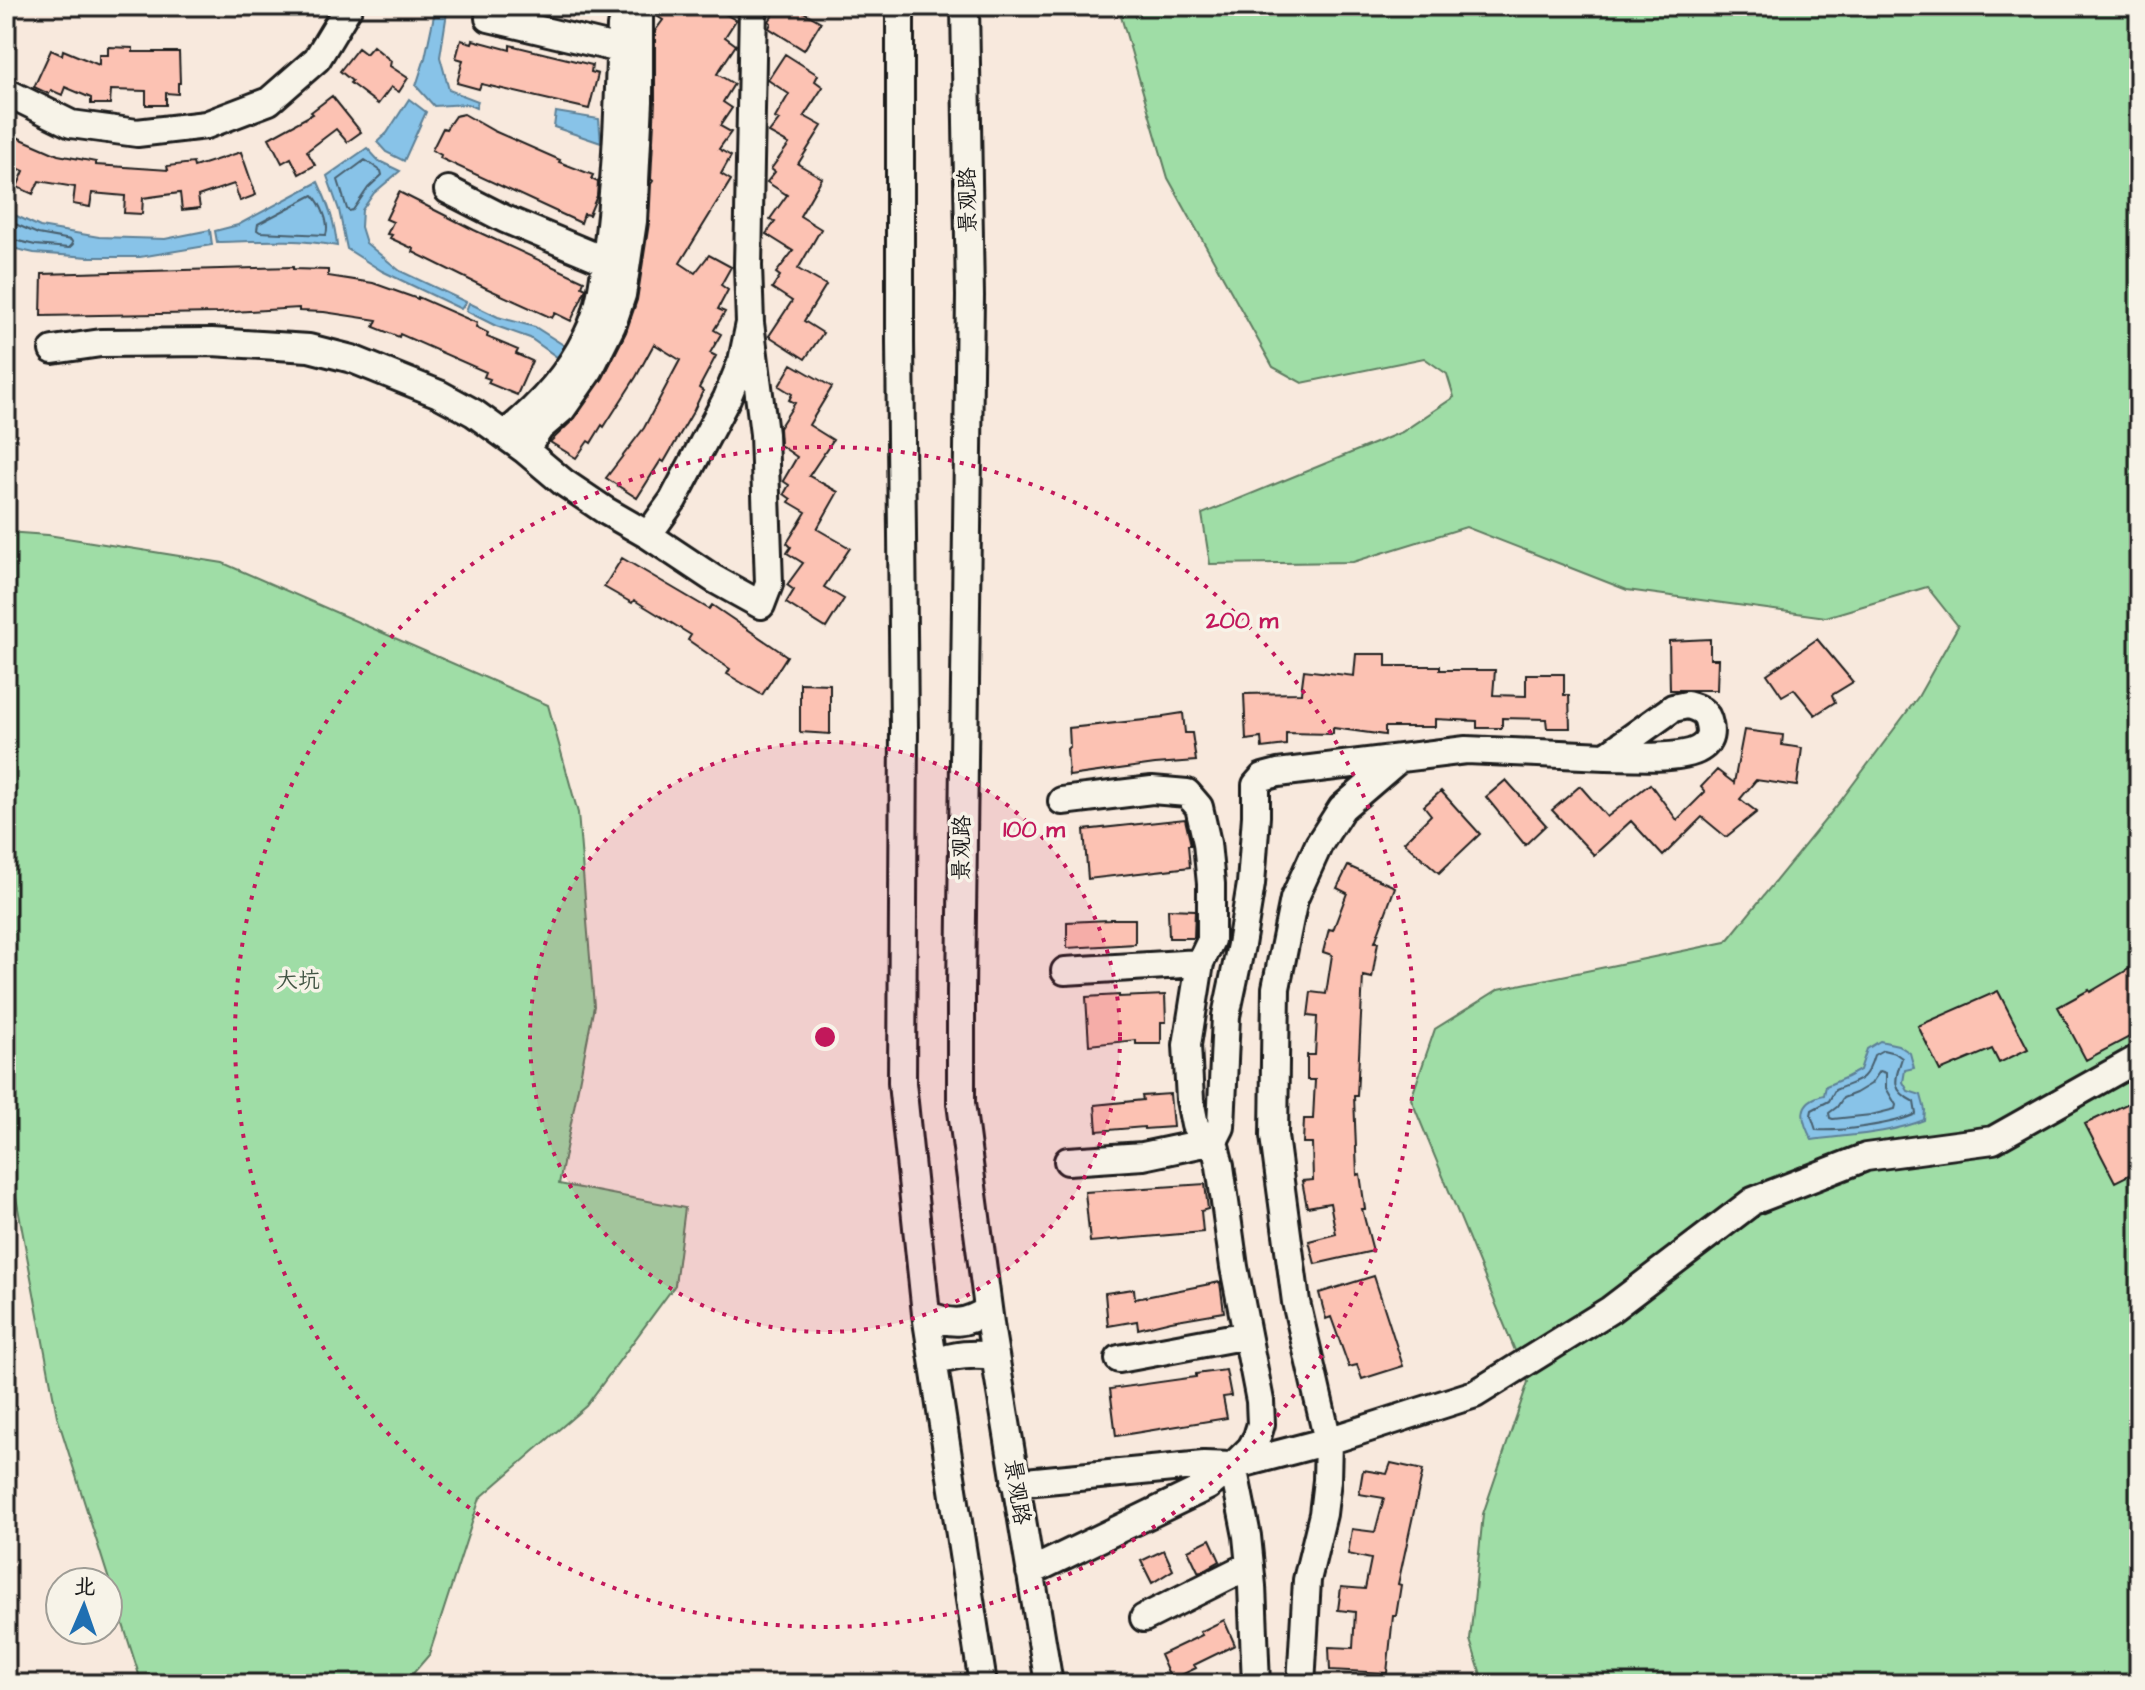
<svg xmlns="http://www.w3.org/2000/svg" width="2145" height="1690" font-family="'Architects Daughter','LXGW WenKai TC',sans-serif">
<rect width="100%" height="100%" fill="#f8e9dd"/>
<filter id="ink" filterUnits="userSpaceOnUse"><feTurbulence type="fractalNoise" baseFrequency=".0125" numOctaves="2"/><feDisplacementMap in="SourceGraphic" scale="16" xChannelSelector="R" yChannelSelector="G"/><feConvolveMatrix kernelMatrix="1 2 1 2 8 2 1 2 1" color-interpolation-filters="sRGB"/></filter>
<g filter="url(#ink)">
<!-- green -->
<path fill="#9fdda6" stroke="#5e7c61" stroke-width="2" d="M1118,6h1021v1677l-655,1 -14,-44 13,-126 45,-132 -117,-283 24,-70 64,-40 227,-47 113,-139 79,-106 40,-71 -31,-39 -101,30 -199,-27 -161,-63 -113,35 -143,2 -8,-50 200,-82 52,-35 -7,-23 -23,-16 -122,25 -29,-16 -105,-189z
M6,532l42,3 175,28 325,142 30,108 16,193 -35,178 126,24 -10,77 -89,121 -106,92 -51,157 -25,29h-262l-85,-268 -51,-272z"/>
<!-- water -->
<path fill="#88c3e8" stroke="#5d8096" stroke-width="2" d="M436,6h12l-8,51 9,33 29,11 -2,7 -9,-4 -33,2 -18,-20 9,-28z
M409,99l17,13 -22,49 -18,-9 -9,-10 10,-9z
M556,112l43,7 2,24 -47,-16z
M367,148l12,13 21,10 -26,22 -12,17 -1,17 5,16 34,28 66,31 -5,7 -79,-38 -35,-22 -8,-39 -12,-34z
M318,182c10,22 17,40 19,64 -41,-8 -79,-5 -120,-4l-2,-11 23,-6z
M6,211l34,16 59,10 66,2 45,-9 2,15 -72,12h-51l-55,-4 -22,-5 -6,-4z
M469,303l29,14 37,10 30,19 -8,11 -27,-19 -34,-12 -30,-15z
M1880,1041l18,4 12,8 4,15 -9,2 -2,12 5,9 13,4 4,15 -1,10c-35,14 -75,15 -112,20 -11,-20 -16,-39 12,-45l2,-9 21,-9 13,-7 7,-21z"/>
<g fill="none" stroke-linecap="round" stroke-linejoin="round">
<!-- shore -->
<path stroke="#475f6e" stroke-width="2" d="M365,160l16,11 1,4 -14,13 -15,22 -4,1 -2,-2 -9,-29z
M313,195c8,9 17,28 13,40l-66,-3 -3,-2 1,-6z
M6,220l32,14 33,6 2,4 -4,4 -34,-3 -29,-7
M1883,1050l12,3 7,5c-7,21 -12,32 12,44l2,12c-21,10 -78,18 -100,16l-5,-15 1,-5 17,-9 6,-11c24,-10 31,-8 39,-35z
M1880,1071l6,2v15l10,17 -1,4 -24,6 -38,4 -3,-1 -1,-5 8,-6 6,-9 13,-5 15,-9z"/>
</g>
<!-- building -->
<path fill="#fcc2b3" stroke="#1c1c1c" stroke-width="2" d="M655,6h75l-5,8 11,6 -11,17 11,8 -19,29 17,10 -11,18 9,6 -12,18 11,6 -12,17 12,7 -10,18 10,6 -51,83 15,10 14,-18 22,12 -10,18 7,5 -10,19 7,3 -11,18 7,4 -11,19 6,3 -17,32 4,3 -9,19 -30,52 -3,-2 -24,38 -31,-20 38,-50 36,-68 -26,-16 -18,33 -32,50 -2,-2 -11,18 -3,-2 -12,17 -26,-16 25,-24 28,-40 23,-46 11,-32 12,-77 2,-39 2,-3 -2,-2 4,-78v-70l8,-11 -8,-5z
M779,6h14l28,16 -17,28 -35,-22 2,-5 -2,-2z
M461,40l11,3 1,-3 37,10v-5l82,20 -1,7 7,2 -9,35 -108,-25 -2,5 -22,-6 6,-23 -7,-2z
M373,46l18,15 -1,5 18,12 -9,14 -8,-5 -13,17 -28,-21 2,-2 -12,-10 18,-23 8,6z
M108,47l25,1v4h46l1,31h-2v11l-12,-1v12h-20v-14l-35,-1 -1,14h-19v-6l-26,-11 -3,8 -11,-5 -2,4 -15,-7 17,-37 11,5 1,-5 36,15v-10h9z
M785,54l33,21 -3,6 8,6 -19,29 18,10 -24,38 24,14 -22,38 21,13 -23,40 28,16 -22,36 19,12 -18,26 -36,-23 23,-35 -20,-13 8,-12 -4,-3 17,-22 -27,-17 9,-12 -5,-3 17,-24 -20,-13 8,-10 -4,-3 18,-25 -20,-11 10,-13 -4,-2 14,-24 -21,-14z
M332,96l29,36 -14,10 -11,-13 -29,22 8,14 -16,9 -8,-16 -9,5 -13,-25 44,-24 -2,-2z
M464,114l30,17 66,29 -1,2 34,13 -2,4 7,3 -1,14 -8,19 -5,-1 -3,9 -141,-65 1,-3 -9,-5 11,-22 3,1 9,-13z
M6,129l13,9 39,17 38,7v3l72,5 -1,-4 26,-3 1,4 47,-15 15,43 -16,6 -6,-17 -36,12 2,12 -18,2 -2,-17 -37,5 -1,16 -18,-1 1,-17 -33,-3 -2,14 -17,-3 2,-17 -36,-6 -6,13 -16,-7 7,-16 -18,-8z
M399,192l75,38 110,51 -2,5 4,2 -1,3 -14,30 -16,-8 -3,5 -66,-30 -73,-36 1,-3 -24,-11 2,-3 -5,-1 6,-12 -7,-3z
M293,267v2l35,1v6l45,7 45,16v-2l59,26 -1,4 12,6 -1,4 31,13 -2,4 16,7 -15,34 -29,-12 2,-4 -6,-2 2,-5 -86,-38 -1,3 -25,-10 3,-7 -53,-8 -25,-1v-3l-81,5 -177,3 1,-42z
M792,364l40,23 -23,38 24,15 -24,36 29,16 -21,37 33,19 -26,39 20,12 -18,29 -40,-25 8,-13 -7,-5 16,-22 -16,-10 4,-6 -4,-4 19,-31 -17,-10 2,-3 -7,-5 5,-9 -6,-4 14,-24 -17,-12 -1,-17 16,-25 -6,-3 3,-6 -13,-8z
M622,558l87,51 3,-4 75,51 -25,39 -35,-21 3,-5 -42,-29 3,-5 -57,-35 -2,3 -28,-16z
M1710,639v20h8l-1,31h-47l-1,-49z
M1817,639l36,43 -21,13 3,7 -20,13 -21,-26 -12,7 -15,-22z
M1356,654h30v12h54v4h55l-2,25 33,1v-22h38v21h5l1,33h-23l-1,-9 -44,-1v10h-25v-7l-42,-2v8h-50v8l-52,-7v6l-47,-1v12l-24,3 -1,-10 -15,2 -2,-46 57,-1 3,-23 50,6z
M800,683l30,1v50l-30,-2z
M1183,713l2,20h7l4,28 -41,3 -86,12 -2,-27 3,-3 -1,-18 94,-10v-2z
M1744,730l39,5 -1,10 20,3 -5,38 -41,-6 -16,19 17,13 -31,25 -24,-20 -39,39 -32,-35 -37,34 -42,-45 28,-24 27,31 43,-33 27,36 28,-28 -4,-5 16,-17 17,13z
M1506,780l40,45 -21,20 -39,-48z
M1441,791l39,43 -41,39 -35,-31 27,-27 -7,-9z
M1185,819l6,26h-3l2,22 -102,12 -4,-49z
M1348,866l47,21 -20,55h3l-6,36 -9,-2 -6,120h-3l3,79 3,-1 5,35h-3l11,42 -58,13 -6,-23 27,-7 -6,-31 -23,4 -5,-26 11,-1 -1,-37h-9l1,-24h9l2,-39h-8v-25h8l2,-38 -9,-1 3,-24 15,2 6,-39 -9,-3 6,-23 4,1 14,-37 -10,-5z
M1168,909l27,1 -1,28h-25z
M1110,919h25v25l-68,4v-26l43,-2z
M2139,963v69l-53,28 -28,-53 31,-17 1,2z
M1998,991l30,58 -29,14 -7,-14 -52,22 -22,-45z
M1119,995v2l46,-2 1,27h-5v22h-25v-4l-47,5 -3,-48z
M1170,1094l3,33 -29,2v-2l-47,4 -2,-26 48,-5 -1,-4z
M2139,1098v72l-24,12 -30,-58z
M1205,1184l3,25 -7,2 2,21 -113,10 -5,-50z
M1374,1276l29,90 -41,13 -5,-14 -8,2 -18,-50 -5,2 -7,-26z
M1220,1282l4,30 -53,9 -33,8 -1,-8 -29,5 -3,-33 29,-4 1,10z
M1226,1370l5,26 -8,1 4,21 -111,18 -6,-47 86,-12v-3z
M1391,1463l32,7 -25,114 3,1 -5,31h-3l-6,57 -57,-3 -1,-23 24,1 2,-36 -17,-2 3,-23 24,2 6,-30 -23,-5 4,-25 23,3 9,-34 -25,-4 4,-24 24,4z
M1210,1539l10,22 -21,12 -11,-23z
M1164,1550l9,20 -21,13 -11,-22z
M1224,1620l11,25 -41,20 2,3 -25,12 -11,-25 42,-20 -2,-3z"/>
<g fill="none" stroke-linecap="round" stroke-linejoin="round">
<defs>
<path id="minor" d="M639,6v95l-6,120 -11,74 -10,30 -22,44 -28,40 -22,19 -15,22 38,32 43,29 42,24 66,44 47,26 8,-21 -5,-150 -14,-111
M900,6v336l4,385 -2,356 24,231 57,370
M965,6l5,290 -9,696v111l30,228 58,353
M489,18l131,31h15
M6,92l65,32 66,9 69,-8 63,-24 48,-42 32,-53
M448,190l57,29 101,42 16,5
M53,350l48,-7 111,-1 97,6 43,11 87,35 35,19 51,37
M505,434c33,-26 63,-59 82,-98 16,-31 18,-68 22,-102 8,-69 10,-139 12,-208
M648,535l25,-35 54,-102 15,-37 8,-38 -2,-57 5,-260
M1687,705c11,3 20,6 22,19 2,9 1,17 -7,23 -17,14 -73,9 -96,9l67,-48z
M1062,801l90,-11 35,3 12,14 8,36 4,41v56l-11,23 -13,82 3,55 5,25 5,9 14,7
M1065,971l135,-8
M1068,1161l75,-5 71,-15
M926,1314c26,11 38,11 62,-4
M1119,1359l128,-24
M934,1362c22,-7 38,-9 61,-6
M1233,1466l14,70 5,50 4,98
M1015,1483l189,-18 29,1 95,-25 147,-47 135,-84 143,-109 113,-44 127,-17 146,-82
M1030,1572l178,-86 25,-20 18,-18 6,-11 4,-13 -1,-23 -26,-134 -14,-101 -6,-25 7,-14 5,-111 15,-71 10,-61 5,-68v-31l7,-8 15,-4 188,-23 140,6
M1144,1618l106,-53
M1301,1684l6,-104 16,-66 4,-34 1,-39 -32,-139 -22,-166 2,-148 18,-89 25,-55 23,-36 57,-49"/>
</defs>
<!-- minor casing -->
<use href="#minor" stroke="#1c1c1c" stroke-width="32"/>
<!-- minor -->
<use href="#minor" stroke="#f7f3e8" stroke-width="26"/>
</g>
</g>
<!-- distance rings -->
<circle cx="825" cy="1037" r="295" fill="#c2185b" fill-opacity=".12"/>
<g fill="none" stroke="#c2185b" stroke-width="4" stroke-dasharray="4 8">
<circle cx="825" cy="1037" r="295"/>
<circle cx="825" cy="1037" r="590"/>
</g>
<g text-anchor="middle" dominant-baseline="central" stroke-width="7" stroke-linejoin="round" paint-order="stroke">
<!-- street labels -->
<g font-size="22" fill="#1c1c1c" stroke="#f7f3e8">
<text transform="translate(968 200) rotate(-91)">景观路</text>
<text transform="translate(962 848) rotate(-89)">景观路</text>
<text transform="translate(1017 1492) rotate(81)">景观路</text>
</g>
<!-- park labels -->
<g font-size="22" fill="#435645" stroke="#f7f3e8">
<text x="298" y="980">大坑</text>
</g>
</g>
<circle cx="825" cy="1037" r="12" fill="#c2185b" stroke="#f7f3e8" stroke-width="4"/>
<g font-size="24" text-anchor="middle" font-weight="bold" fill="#c2185b" stroke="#f7f3e8" stroke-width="7" stroke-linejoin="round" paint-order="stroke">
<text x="1242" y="628">200 m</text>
<text x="1034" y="837">100 m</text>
</g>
<!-- margin -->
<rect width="2145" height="1690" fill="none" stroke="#f7f3e8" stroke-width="32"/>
<rect x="16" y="16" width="2113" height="1658" fill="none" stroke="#1c1c1c" stroke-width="3" filter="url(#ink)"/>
<!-- north arrow -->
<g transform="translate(84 1606) rotate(2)"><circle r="38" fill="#f7f3e8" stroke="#9f9d96" stroke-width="2"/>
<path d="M0-6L14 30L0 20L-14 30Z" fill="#1f6fb2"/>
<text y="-12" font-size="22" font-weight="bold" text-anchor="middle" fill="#1c1c1c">北</text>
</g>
</svg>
